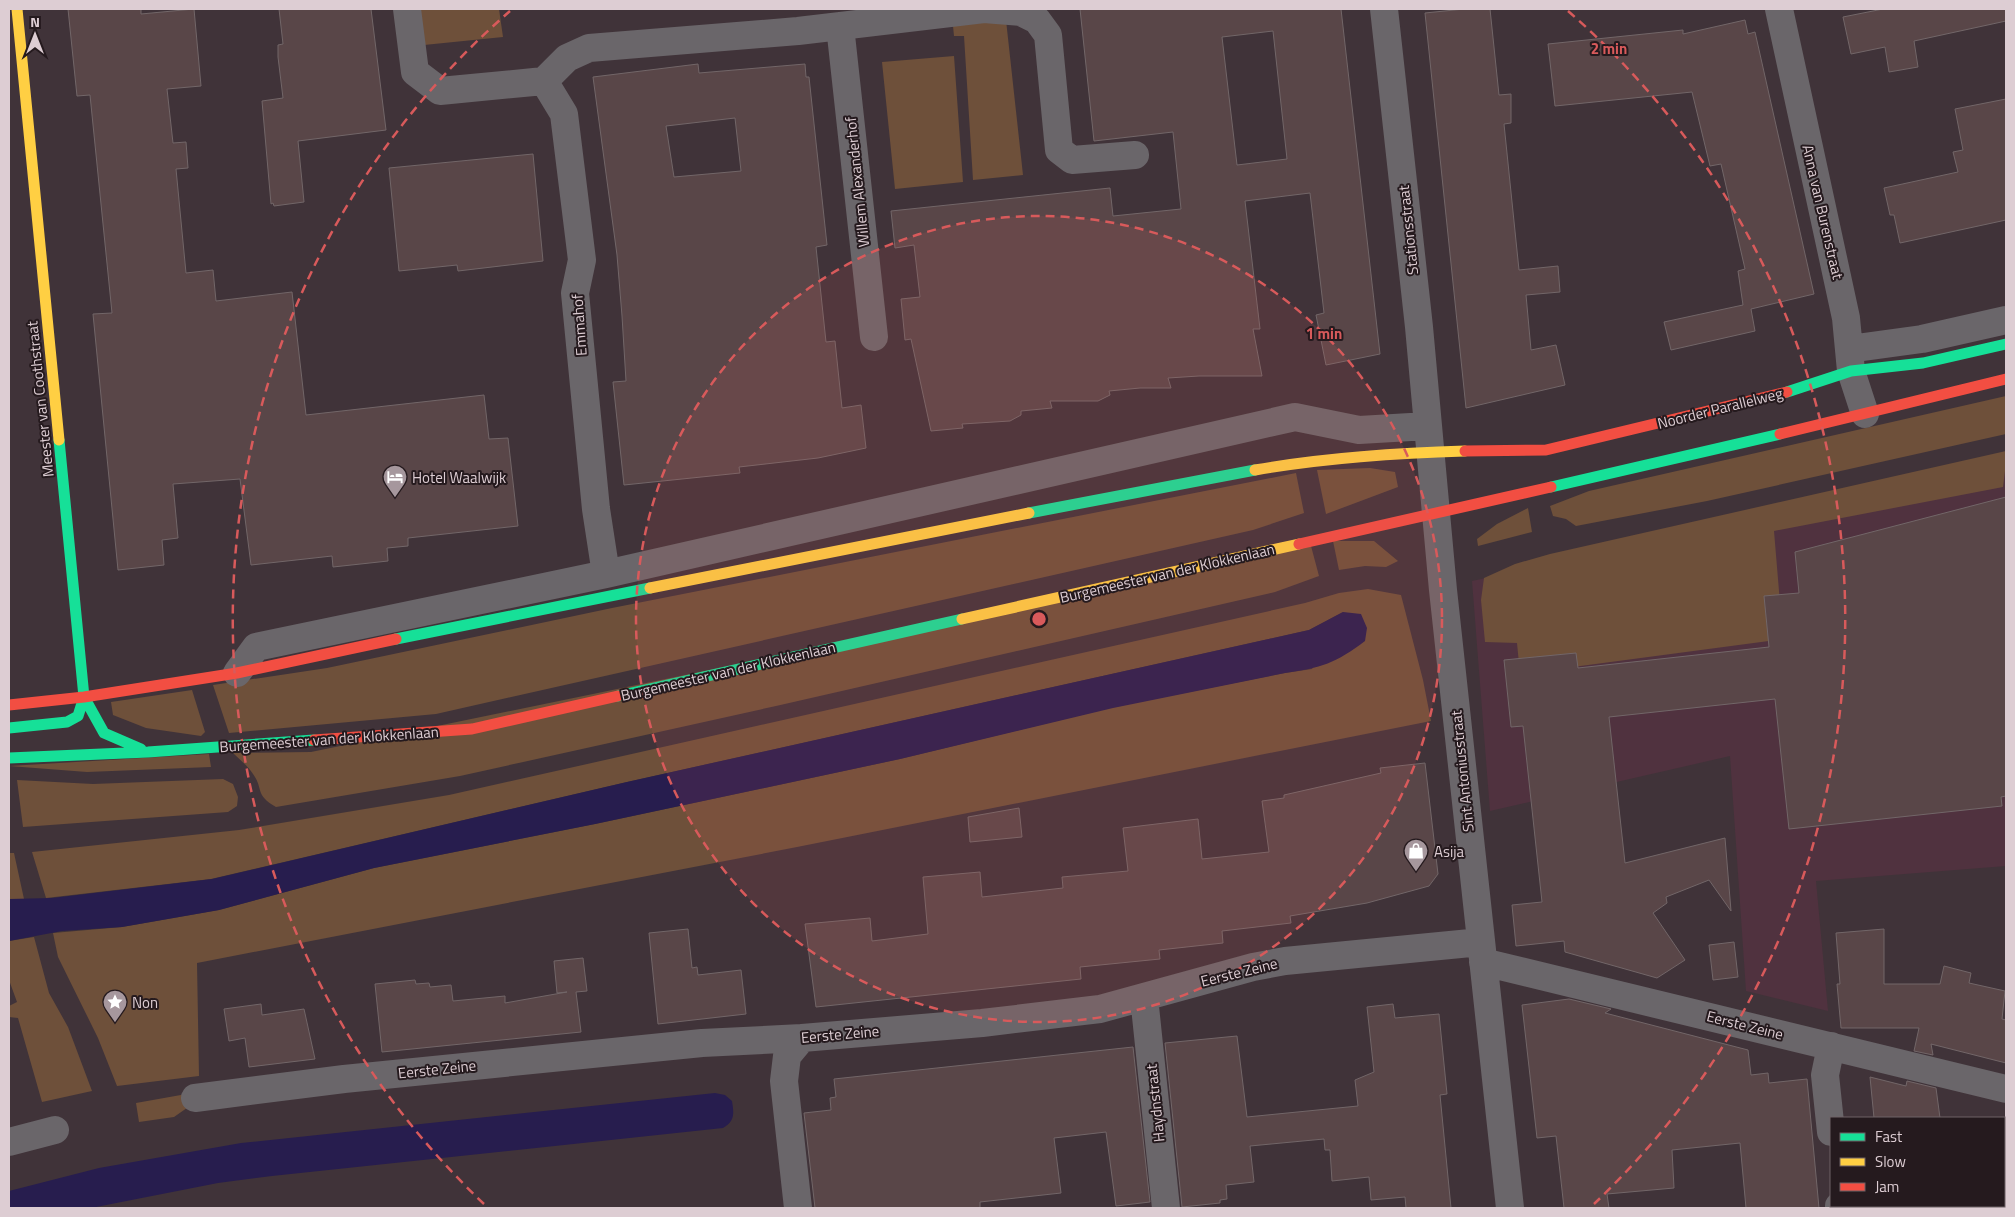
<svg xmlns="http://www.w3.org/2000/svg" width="2015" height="1217" font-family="'Titillium Web',sans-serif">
<rect width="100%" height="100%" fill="#403339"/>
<!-- built -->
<path fill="#50323f" d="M2006,464v402l-190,15 12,130 -82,-20 -16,-235 -240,55 -18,-230z"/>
<!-- green -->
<path fill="#6e503a" d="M419,9h80l4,28 -79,8z
M1006,20l17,155 -50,5 -9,-144h-10l-1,-10z
M954,56l9,126 -68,7 -13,-127z
M2006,396v38l-299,67 -131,25 -10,-7 -13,-3 -3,-10 39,-15z
M2006,451v20h-1l-2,16 -229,44 9,108 -263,35 -3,-31 -32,-1 -4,-42 3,-22 31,-14 35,-10z
M1370,468l25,4 3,15 -72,27 -9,-44z
M1296,473l8,40 -51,17 -817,184 -207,19 -16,-48 114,-17 285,-60z
M1528,508l4,24 -54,14 -1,-7 20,-15z
M1333,541h41l24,20 -12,6 -21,-1 -26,4z
M1311,546l8,30 -44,16 -499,114 -316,70 -184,31c-22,-13 -12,-18 -23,-33 -5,-8 -13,-14 -20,-21l78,-1z
M1368,589l33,6 22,85 8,41 -634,126 -600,116 2,113 -82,10 -19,-48 -40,-81 -5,-24 69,-6 97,-17 155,-42 221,-44 305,-65 213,-52 172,-34 27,-4 31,-57 -34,18 -682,152 -416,97 -165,19 -14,-46 207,-22 210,-35 856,-192 34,-10z
M192,690l13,42 -4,4 -55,-8 -33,-13 -2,-13z
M209,754l2,13 -124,5 -78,-6z
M223,779l10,5 5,13 -1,9 -9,6 -205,15 -6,-47 76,4z
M9,853h5l10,46h-15z
M34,937l15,56 19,34 24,64 -50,11 -24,-84 -9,-1v-11l8,-4 -8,-22v-39z
M192,1093l2,10 -20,14 -35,5 -3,-19z"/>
<!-- water -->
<path fill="#271d4e" d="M1343,612l18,2 6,14 -2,13c-29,22 -44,27 -80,32l-172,35 -213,51 -305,65 -221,44 -155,42 -97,17 -60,4 -53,10v-42l43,-1 160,-19 415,-97 682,-152z
M715,1093l10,2 7,6c2,13 3,20 -9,27l-451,48 -54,7 -127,25h-82v-17l90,-23 142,-25z"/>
<!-- building -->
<path fill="#594648" stroke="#726668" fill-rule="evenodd" d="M68,9h73v5l53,-5 7,77 -34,3 6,54 13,-1 2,26 -12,1 10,104 27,-3 3,31 76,-9 14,123 178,-20 5,44 19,-1 10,88 -110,12v8l-21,2 1,13 -55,6 -1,-11 -81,9 -11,-86 -67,5 5,54 -16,2 2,25 -46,5 -25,-256 19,-1 -22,-218 -13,1z
M279,9h92l15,121 -88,11 6,61 -30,4 -1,-3 -2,1 -9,-103 21,-3 -5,-41v-12l5,-1z
M1080,9h261l39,345 -54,11 -10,-50 8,-2 -14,-120 -65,8 15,128h-7l9,47h-63l-31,2 3,10h-31l-31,3 1,4 -12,6h-48l2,7 -31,3v4l-11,6 -48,3 1,4 -32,3 -20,-92 -6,1 -4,-41 19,-2 -6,-52 -19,3 -4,-37 219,-23 3,28 68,-7 -8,-77 -79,9zM1273,31l14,128 -50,6 -15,-128z
M1464,9h26l9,86 12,-1v29l-7,1 15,146 39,-4 2,26 -34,3 5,55 25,-5 9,40 -99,23 -41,-395z
M1883,9h123v12l-92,20 4,26 -29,5 -4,-25 -34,7 -8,-37z
M1745,20l3,14 7,-2 59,262 -63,15 4,22 -84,19 -7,-28 79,-17 -5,-34 7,-2 -24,-105 -11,2 -18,-74 -137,14 -7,-62 135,-14v4z
M698,64l1,9 106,-9 1,13h3l18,168 -11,2 10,95 9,-1 7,67 19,-3 5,43 -48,10 -79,9 1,6 -116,12 -11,-103 13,-1 -4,-65 -5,-61 -24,-178zM735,118l6,53 -67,6 -8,-51z
M2006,99v121l-106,23 -6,-28h-4l-6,-27 74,-16 -5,-20 10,-2 -8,-41z
M533,154l10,107 -85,10 -1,-6 -58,6 -10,-103z
M2006,497v299l-5,1 1,9 -213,23 -14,-130 -166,18 16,146 100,-25 6,73 -22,-31 -43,17 1,6 -14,10 32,47 -28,18 -92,-26 -1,-11 -48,5 -4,-41 30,-3 -19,-176 -12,1 -7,-67 72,-7 2,15 191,-21 -5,-51 35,-3 -4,-41z
M1425,763l13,111 -9,12 -62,17 -77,13 1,7 -69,8 1,12 -64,7 1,9 -80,8 1,12 -265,28 -11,-83 65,-6 2,23 56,-7 -5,-57 57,-5 2,25 81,-9 -1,-11 66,-6 -5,-43 75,-9 4,40 67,-7 -7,-51 22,-3v-3l97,-22 -1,-5z
M1019,808l3,29 -52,5 -2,-25z
M688,929l4,39 5,-1 1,8 43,-5 5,44 -88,10 -9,-91z
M1884,929v55h56l4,-18 27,7 -2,10 36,8 -3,28 4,1v43l-75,-19 2,11 -19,-4 5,-23h-78l-4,-44h3l-4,-51z
M1734,942l4,35 -25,3 -4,-35z
M583,958l4,33 -11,1 5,40 -199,20 -7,-68 40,-4 1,4 13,-1 1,4 21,-2 2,16 52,-5v7l62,-11 -10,1 -3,-32z
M1569,999l42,10 -6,4 143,37 3,25 17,-2 1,10 38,-4 12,129h-73l-6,-65 -68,7 2,38 -67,6 2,14h-45l-8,-72 -19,2 -15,-133z
M261,1004l1,11 42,-6 11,50 -66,8 -4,-29 -16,3 -5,-32z
M1393,1004l2,14 44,-4 8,80 -7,1 11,113h-45l-1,-11 -34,3 -2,-23 -37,4 -2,-31h-5l-1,-11 -74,7 4,36 -28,3 1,14 -7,1v3l-38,4 -17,-164 72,-7 10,81 111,-11 -3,-26 19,-8 -7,-65z
M1133,1047l17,155 -34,4 -10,-74 -52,6 7,55 -81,9v6h-165l-11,-95 27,-3 -1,-12 6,-1 -2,-18z
M1870,1077l36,9 1,-5 29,7 4,30h-66z"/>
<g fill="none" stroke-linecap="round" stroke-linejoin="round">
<!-- street -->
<path stroke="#6a666a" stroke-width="28" d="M407,9l8,63 25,19 104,-10 23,-23 22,-10 209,-17 186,-22 37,3 16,8 11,15 11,115 13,10 63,-5
M1384,9l35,318 24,263 67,618
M1779,9l67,309 5,53 14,43
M840,26l34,311
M544,81l20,33 18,146 -7,33 21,216 10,65
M1849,349l73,-10 84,-19
M237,673l19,-26 350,-73 689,-157 64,13 69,-4
M1483,962l523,127
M1144,997l22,211
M195,1098l149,-19 358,-36 100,-5 180,-15 118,-14 153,-42 32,-6 196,-19
M1831,1132l-6,-57 6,-29
M9,1142l46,-12
M1839,1206v2
M798,1208l-14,-127 3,-25 15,-18"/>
<!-- fast -->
<path stroke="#16e098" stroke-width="11" d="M1787,392l64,-21 72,-8 83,-19
M59,440l25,257 20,36 37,16
M1551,487l229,-53
M1029,513l226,-43
M396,639l254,-51
M618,696l344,-77
M9,728l58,-6 11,-6 6,-19
M9,758l139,-6 166,-12"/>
<!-- slow -->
<path stroke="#ffcf43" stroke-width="11" d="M17,9l42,431
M1255,470c69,-12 140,-17 210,-19
M650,588l379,-75
M962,619l337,-75"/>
<!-- jam -->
<path stroke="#f24e42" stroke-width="11" d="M1780,434l226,-55
M1465,451l81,-1 241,-58
M1299,544l252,-57
M9,705l75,-8 153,-24 159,-34
M314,740l158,-11 146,-33"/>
</g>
<!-- distance rings -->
<circle cx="1039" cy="619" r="403" fill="#d85a5b" fill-opacity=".12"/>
<g fill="none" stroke="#d85a5b" stroke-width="2.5" stroke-dasharray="9 6">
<circle cx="1039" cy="619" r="403"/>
<path d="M484 1204A806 806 0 0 1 510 11M1568 11A806 806 0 0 1 1594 1204"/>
</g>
<!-- icons -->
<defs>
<symbol id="hotel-pin" viewBox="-11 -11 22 30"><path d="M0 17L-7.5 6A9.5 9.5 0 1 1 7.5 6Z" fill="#a6979d" stroke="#251a1e"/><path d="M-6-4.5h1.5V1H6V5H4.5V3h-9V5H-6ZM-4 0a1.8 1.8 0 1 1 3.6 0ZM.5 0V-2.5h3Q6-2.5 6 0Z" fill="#fff"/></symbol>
<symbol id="shop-pin" viewBox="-11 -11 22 30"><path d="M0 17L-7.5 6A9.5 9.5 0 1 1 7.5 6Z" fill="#a6979d" stroke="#251a1e"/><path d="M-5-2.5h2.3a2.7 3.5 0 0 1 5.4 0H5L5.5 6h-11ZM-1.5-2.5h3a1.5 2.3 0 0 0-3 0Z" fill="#fff"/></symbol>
<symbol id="sight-pin" viewBox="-11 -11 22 30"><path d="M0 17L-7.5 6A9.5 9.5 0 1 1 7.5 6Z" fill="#a6979d" stroke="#251a1e"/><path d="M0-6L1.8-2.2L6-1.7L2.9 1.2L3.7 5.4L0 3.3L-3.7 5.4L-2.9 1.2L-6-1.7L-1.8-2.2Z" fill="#fff"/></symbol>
</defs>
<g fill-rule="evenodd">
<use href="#hotel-pin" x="381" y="463" width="28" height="38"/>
<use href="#shop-pin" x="1402" y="837" width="28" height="38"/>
<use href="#sight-pin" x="101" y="988" width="28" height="38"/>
</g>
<g text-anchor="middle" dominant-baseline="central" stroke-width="4" stroke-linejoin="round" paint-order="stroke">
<!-- street labels -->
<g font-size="15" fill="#ddcdd3" stroke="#251a1e">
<text transform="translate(857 182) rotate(-96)">Willem Alexanderhof</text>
<text transform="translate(1823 212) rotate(77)">Anna van Burenstraat</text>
<text transform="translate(1408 230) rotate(-96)">Stationsstraat</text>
<text transform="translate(579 325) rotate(-94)">Emmahof</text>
<text transform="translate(40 399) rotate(-96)">Meester van Coothstraat</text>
<text transform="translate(1720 408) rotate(-14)">Noorder Parallelweg</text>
<text transform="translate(1167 573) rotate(-13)">Burgemeester van der Klokkenlaan</text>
<text transform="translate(728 671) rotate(-13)">Burgemeester van der Klokkenlaan</text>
<text transform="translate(329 739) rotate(-4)">Burgemeester van der Klokkenlaan</text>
<text transform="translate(1462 771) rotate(-96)">Sint Antoniusstraat</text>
<text transform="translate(1239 972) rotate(-14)">Eerste Zeine</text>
<text transform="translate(1745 1025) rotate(14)">Eerste Zeine</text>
<text transform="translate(840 1034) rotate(-5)">Eerste Zeine</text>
<text transform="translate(437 1069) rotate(-6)">Eerste Zeine</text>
<text transform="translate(1155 1103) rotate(-96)">Haydnstraat</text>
</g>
<!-- poi labels -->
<g font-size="15" fill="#ddcdd3" stroke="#251a1e" text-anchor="start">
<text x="412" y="477">Hotel Waalwijk</text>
<text x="1434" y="851">Asija</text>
<text x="132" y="1002">Non</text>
</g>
</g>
<circle cx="1039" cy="619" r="8" fill="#d85a5b" stroke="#251a1e" stroke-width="2.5"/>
<g font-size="15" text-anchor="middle" font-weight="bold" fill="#d85a5b" stroke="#251a1e" stroke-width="4" stroke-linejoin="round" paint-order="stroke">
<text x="1609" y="54">2 min</text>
<text x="1324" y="339">1 min</text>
</g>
<!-- border -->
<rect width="2015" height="1217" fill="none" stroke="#ddcdd3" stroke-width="20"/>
<!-- legend -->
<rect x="1830" y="1117" width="175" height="90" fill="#251a1e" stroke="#6f6266"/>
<rect x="1840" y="1133" width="25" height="8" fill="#16e098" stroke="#6f6266"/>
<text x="1875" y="1142" font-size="15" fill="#ddcdd3">Fast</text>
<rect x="1840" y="1158" width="25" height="8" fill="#ffcf43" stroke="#6f6266"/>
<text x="1875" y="1167" font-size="15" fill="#ddcdd3">Slow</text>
<rect x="1840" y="1183" width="25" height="8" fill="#f24e42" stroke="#6f6266"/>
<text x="1875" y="1192" font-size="15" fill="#ddcdd3">Jam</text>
<!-- north arrow -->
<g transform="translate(35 35)" stroke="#251a1e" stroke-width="4" paint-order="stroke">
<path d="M0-4L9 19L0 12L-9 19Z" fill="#ddcdd3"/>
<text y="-8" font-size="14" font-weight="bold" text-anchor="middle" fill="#ddcdd3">N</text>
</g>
</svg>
